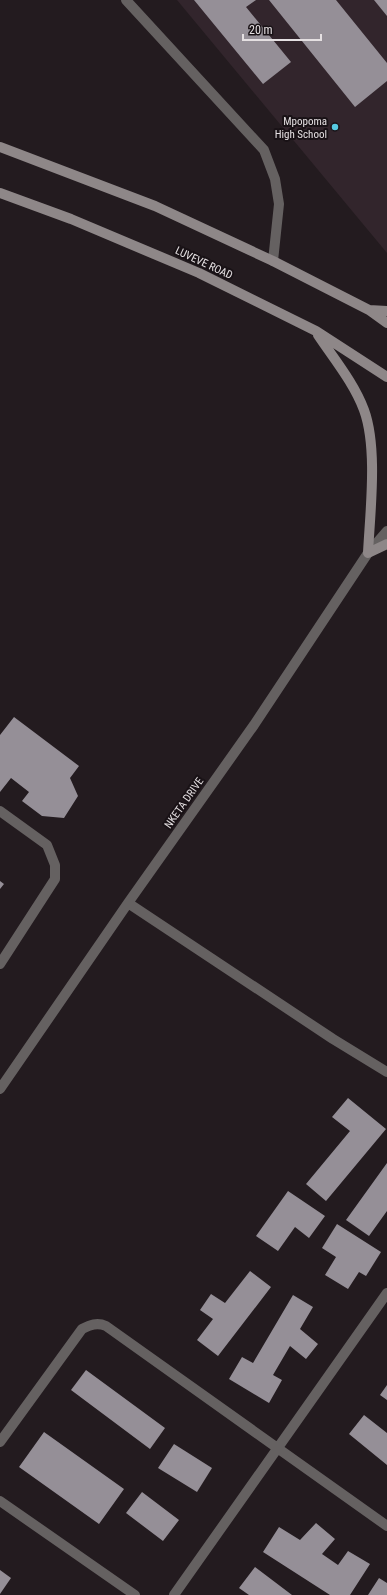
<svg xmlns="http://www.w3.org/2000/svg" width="387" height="1595" font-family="'Roboto Condensed',sans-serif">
<rect width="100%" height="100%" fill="#231b1f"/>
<!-- built -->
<path fill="#32252c" d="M177,0h210v253z"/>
<!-- building -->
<path fill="#958f97" d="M194,0h62l-10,7 45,55 -28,22z
M269,0h67l51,63v18l-32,26z
M374,0h13v16z
M14,717l65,49 -9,12 8,18 -14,22 -22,-2 -20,-15 7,-9 -18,-14 -11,14v-57z
M0,881l4,3 -4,5z
M348,1098l38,31 -60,72 -20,-17 44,-53 -18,-14z
M387,1163v48l-18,25 -23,-16z
M288,1191l37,25 -16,22 -14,-11 -17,24 -22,-15z
M337,1224l44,28 -15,24 -7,-4 -11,17 -23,-14 11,-18 -14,-9z
M250,1271l21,16 -53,69 -21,-16 16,-21 -13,-9 11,-16 14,9z
M293,1295l20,12 -13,22 18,15 -12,15 -16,-13 -17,29 9,5 -13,23 -40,-24 13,-22 11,6z
M86,1370l79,58 -15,21 -79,-59z
M387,1385v15l-7,-5z
M364,1415l23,18v32l-38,-31z
M44,1432l80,57 -25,35 -80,-57z
M174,1444l38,24 -15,24 -39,-24z
M142,1492l37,28 -16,21 -37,-28z
M316,1523l19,16 -13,15 16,11 10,-14 22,13 -20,31h-20l-67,-43 16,-25 21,13z
M255,1567l37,28h-43l-10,-7z
M0,1570l11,8 -11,16z
M379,1578l8,5v12h-19z"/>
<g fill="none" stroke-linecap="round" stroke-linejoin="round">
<!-- street -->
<path stroke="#656161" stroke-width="10" d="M126,0l138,150 11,29 4,25 -6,57
M0,811l47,34 8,20v14l-55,85
M128,903l205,136 54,33
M0,1089l128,-186 126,-178 114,-172 19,-22
M0,1442l82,-113c8,-4 15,-7 24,-3l281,200
M0,1501l135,94
M174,1595l213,-302"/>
<!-- secondary -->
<path stroke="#8e8788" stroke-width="10" d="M0,147l155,59 118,55 96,49 18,13
M0,193l71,26 128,54 117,58 71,46
M369,310l18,1
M318,335c16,24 36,48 46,75 14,38 6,103 4,143l19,-9"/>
</g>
<!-- markers -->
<circle fill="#56c9e1" stroke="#191216" stroke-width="1.5" cx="335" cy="127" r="4"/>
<g text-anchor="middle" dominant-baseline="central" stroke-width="4" stroke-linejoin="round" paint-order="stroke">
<!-- poi labels -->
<g font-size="11" fill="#e5e0e2" stroke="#191216" text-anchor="end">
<text x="327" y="121">Mpopoma<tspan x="327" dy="13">High School</tspan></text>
</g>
<!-- street labels -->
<g font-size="11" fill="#e5e0e2" stroke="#191216">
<text transform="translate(204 263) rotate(25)">LUVEVE ROAD</text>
<text transform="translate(184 803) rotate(-55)">NKETA DRIVE</text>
</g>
</g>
<!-- scale -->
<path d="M243 34v6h78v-6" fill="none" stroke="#e5e0e2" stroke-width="2"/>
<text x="249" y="34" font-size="12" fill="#e5e0e2" stroke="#191216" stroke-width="3" paint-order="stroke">20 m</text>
</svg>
